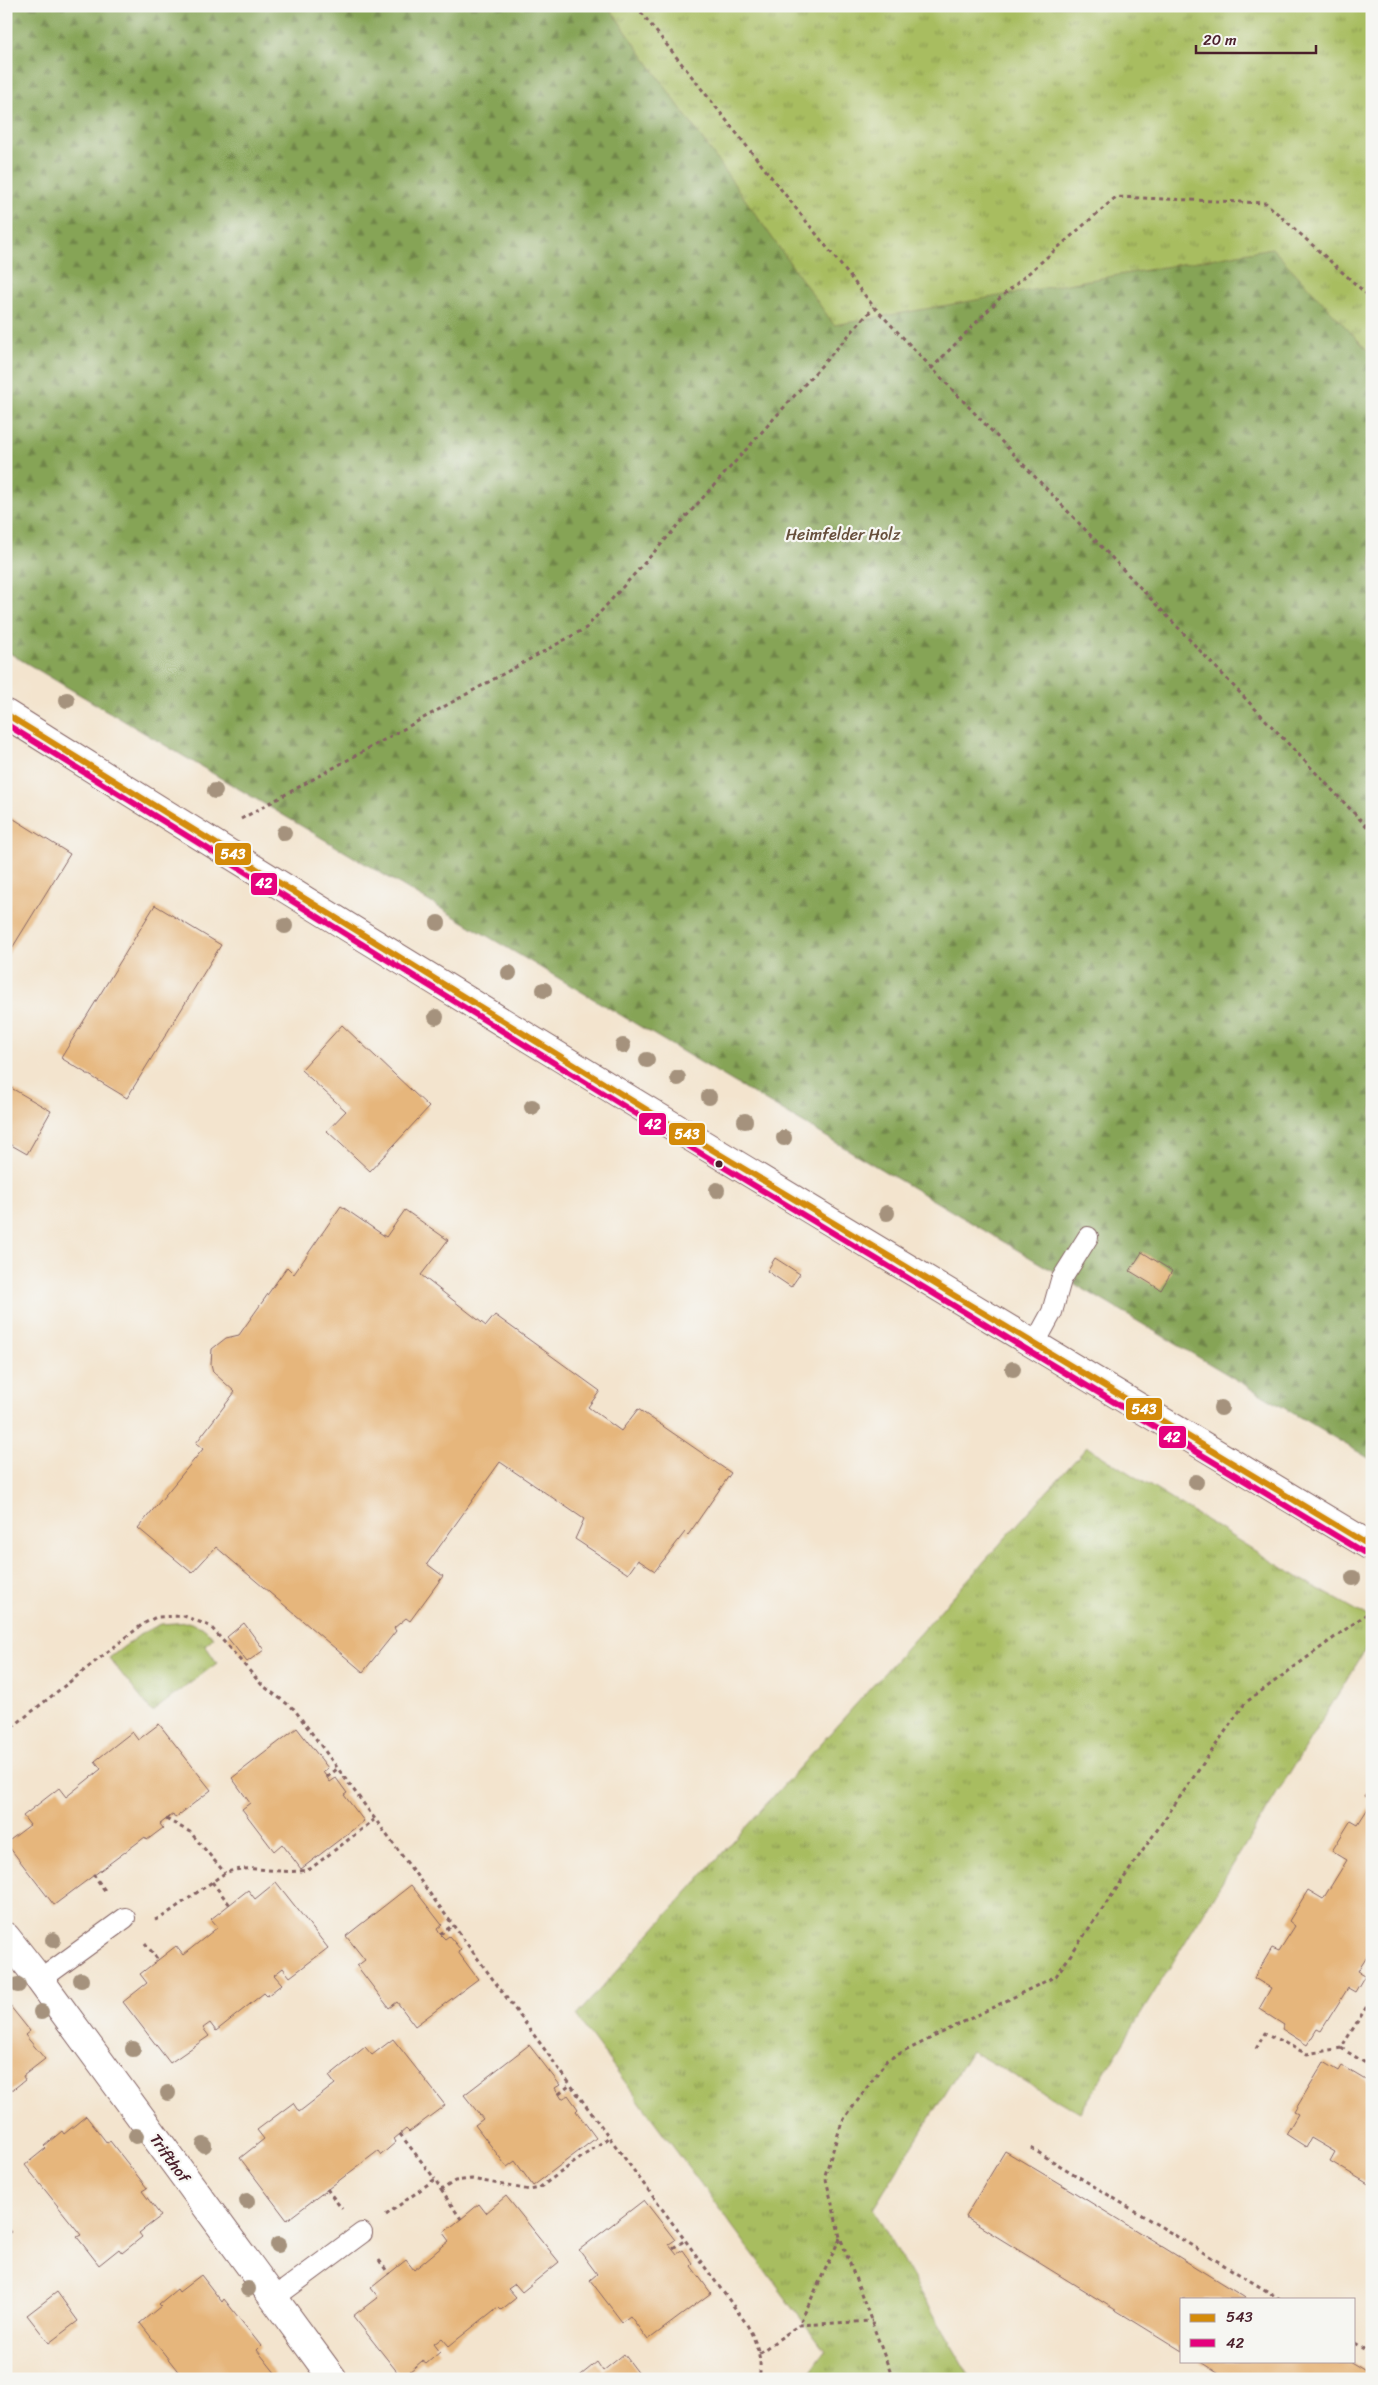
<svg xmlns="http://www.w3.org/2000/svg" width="1378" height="2385" font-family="Sriracha,sans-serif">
<defs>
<pattern id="forest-firs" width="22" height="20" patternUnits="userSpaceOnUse" patternTransform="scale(1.25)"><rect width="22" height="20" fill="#86a457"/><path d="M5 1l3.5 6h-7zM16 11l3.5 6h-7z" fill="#708548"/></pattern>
<pattern id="park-tufts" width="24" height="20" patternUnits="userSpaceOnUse" patternTransform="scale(1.25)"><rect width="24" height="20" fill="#a8bd61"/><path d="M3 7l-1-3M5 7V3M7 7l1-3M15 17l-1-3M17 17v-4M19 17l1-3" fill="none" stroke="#8b9950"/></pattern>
</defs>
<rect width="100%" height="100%" fill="#f6f6f2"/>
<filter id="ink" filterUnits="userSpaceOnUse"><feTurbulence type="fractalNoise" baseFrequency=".02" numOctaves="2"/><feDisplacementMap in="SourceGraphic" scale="10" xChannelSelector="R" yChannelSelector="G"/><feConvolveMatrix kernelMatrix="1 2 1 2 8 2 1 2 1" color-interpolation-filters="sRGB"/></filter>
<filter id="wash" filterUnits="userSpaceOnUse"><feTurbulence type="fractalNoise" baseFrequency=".0096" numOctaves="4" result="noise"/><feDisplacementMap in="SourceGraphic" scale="20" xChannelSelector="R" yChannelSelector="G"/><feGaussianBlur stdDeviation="1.12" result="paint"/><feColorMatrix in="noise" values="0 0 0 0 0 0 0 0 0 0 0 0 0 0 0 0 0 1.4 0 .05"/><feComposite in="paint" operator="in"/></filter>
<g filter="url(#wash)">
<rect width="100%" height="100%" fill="#f3e4ce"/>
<!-- forest -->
<path fill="url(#forest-firs)" stroke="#686241" d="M6,6h1366v1454l-1366,-809z"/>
<!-- park -->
<path fill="url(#park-tufts)" stroke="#796e46" d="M608,6h764v349l-100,-107 -438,77z
M1087,1447l212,131 73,41v20l-292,474 -109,-62 -98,158 98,170h-166l20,-28 -249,-335z
M188,1622l14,5 12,10 -9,8 12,18 -65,49 -43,-54 33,-25 19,-9z"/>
<g id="blocks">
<!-- building -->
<path fill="#e6b67b" d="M6,814l64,40 -64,104z
M155,905l66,40 -94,153 -66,-40z
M342,1025l87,82 -59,64 -43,-40 19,-20 -45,-41z
M6,1085l45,26 -24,43 -21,-12z
M341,1206l45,31 19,-27 43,30 -27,35 65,51 9,-11 105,76 -12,16 33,24 17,-22 93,64 -43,62 -3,-3 -30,39 -17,-11 -10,14 -53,-35 9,-20 -84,-57 -73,102 16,12 -33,45 -4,-3 -12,10 2,3 -33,41 -147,-125 -24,26 -54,-45 65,-79 -7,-6 39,-51 -22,-20 -2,-8 1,-15 14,-11 13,-3 48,-68 7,7z
M1142,1252l30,19 -11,19 -31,-19z
M775,1258l25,16 -9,13 -24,-16z
M244,1623l20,27 -17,12 -20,-25z
M159,1724l52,66 -36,28 -2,-4 -13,10 3,4 -16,12 -2,-3 -91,68 -48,-62 24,-18 -7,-9 36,-28 7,9 35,-28 -6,-8 37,-29 6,8z
M297,1728l31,40 -5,4 7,10 6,-4 11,15 -3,2 20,26 -63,48 -19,-25 -8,7 -32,-42 8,-6 -18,-25z
M1372,1786v14l-7,-4z
M1372,1802v147l-14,22 7,4 -10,17 -7,-4 -27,43 -4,-2 -10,16 -25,-16 2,-4 -25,-16 12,-21 -17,-10 18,-30 7,3 16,-25 -6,-5 19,-31 15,9 24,-39 -15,-9 19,-31 7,4z
M276,1882l52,66 -38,29 -7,-9 -9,7 8,9 -15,12 -3,-3 -48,38 -6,-8 -7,5 6,8 -39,27 -47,-61 24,-19 -7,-9 36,-28 7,9 35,-28 -7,-8 37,-29 7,9z
M411,1885l31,40 -5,4 3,5 5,5 4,-3 12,14 -3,2 20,27 -63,47 -18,-24 -8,6 -32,-42 8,-6 -19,-24z
M6,2001l24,30 -5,4 20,24 -22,17 2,4 -19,15z
M393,2039l52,66 -36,27 -3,-3 -12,10 2,3 -15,13 -3,-4 -91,69 -47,-62 24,-19 -7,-9 36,-27 6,9 36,-28 -6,-8 36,-29 7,8z
M529,2045l31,40 -5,3 7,11 6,-4 10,14 -2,2 20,27 -63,48 -18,-25 -8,6 -32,-42 8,-6 -19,-24z
M1324,2062l15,9 3,-5 30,18v98l-2,3 -40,-24 5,-9 -24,-14 -5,9 -20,-13 12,-20 -4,-2z
M86,2116l21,27 3,-2 37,47 -5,3 19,25 -22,17 3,4 -20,16 -3,-4 -20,16 -22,-28 4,-2 -56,-70 21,-17 -2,-2 18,-15 2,3z
M1005,2151l72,43 170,105h-65v52l-217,-134z
M506,2196l53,66 -37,30 -7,-8 -7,5 8,9 -15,12 -3,-3 -49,39 -7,-8 -8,6 6,8 -14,12 -4,-3 -20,17 -49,-62 25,-19 -7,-9 35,-28 8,10 35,-29 -6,-8 18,-14 18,-15 7,9z
M644,2200l31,40 -6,4 8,10 6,-4 10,14 -2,2 20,27 -63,47 -18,-24 -8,6 -32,-42 7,-6 -18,-24z
M6,2226l5,6 -5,4z
M201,2275l21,27 2,-3 37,47 -4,4 19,24 -6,5h-86l-44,-56 21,-17 -2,-2 18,-15 2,3z
M57,2292l21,29 -29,22 -22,-28z
M624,2354l19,25h-67l21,-17 6,9z
M1199,2361h150l23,14v4h-145z"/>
</g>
</g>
<g filter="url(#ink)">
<use href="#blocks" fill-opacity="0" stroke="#856464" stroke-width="1"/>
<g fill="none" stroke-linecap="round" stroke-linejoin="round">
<defs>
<path id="service" d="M1034,1345l18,-33 9,-32 27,-43
M40,1980l85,-62
M274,2298l88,-65"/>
<path id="minor" d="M6,1937l34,43 293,399"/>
<path id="tertiary" d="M6,714c451,284 908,559 1366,833"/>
</defs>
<!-- service casing -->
<use href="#service" stroke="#856464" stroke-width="22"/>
<!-- minor casing -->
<use href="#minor" stroke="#856464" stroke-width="30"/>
<!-- tertiary casing -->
<use href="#tertiary" stroke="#856464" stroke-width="30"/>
<!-- path -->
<path stroke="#856464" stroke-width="3" stroke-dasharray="4 4" stroke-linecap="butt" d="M636,6l238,301 498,525
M931,369l69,-71 116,-101 150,6 106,96
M241,819l345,-191 288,-321
M6,1732l137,-108 13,-7 28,-1 26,10 52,59 32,24 452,614c10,18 17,35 13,56
M327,1777l10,-8
M166,1819l24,13 35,41
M93,1874l13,18
M212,1882l18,23
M155,1920l7,-3 63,-44c27,-11 57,4 85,-4l64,-49
M440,1934l12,-8
M145,1943l13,17
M1341,2048l31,19
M1256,2049l9,-16 42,21 34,-6 31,-50
M559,2094l10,-8
M400,2134l35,45
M1031,2148l249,151
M327,2189l15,20
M441,2190l20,29
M386,2215l49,-36 6,11 14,-9 17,-2 58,11 9,-2 69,-50
M840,2238l-41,87 73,-4
M673,2248l11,-7
M379,2260l10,14
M1354,2343l18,11
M759,2353l40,-28
M893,2379l-53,-142 -15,-62 17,-53 45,-62 169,-84 189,-273 127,-93"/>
<!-- service -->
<use href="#service" stroke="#fff" stroke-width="20"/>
<!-- minor -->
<use href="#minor" stroke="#fff" stroke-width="28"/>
<!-- tertiary -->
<use href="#tertiary" stroke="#fff" stroke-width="28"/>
<defs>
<path id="bus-1" d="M6,714l680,420 686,413"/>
<path id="bus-2" d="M6,724l676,418 686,413"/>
</defs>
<!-- bus-1 casing -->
<use href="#bus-1" stroke="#f6f6f2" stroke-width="10"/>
<!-- bus-2 casing -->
<use href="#bus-2" stroke="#f6f6f2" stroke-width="10"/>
<!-- bus-1 -->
<use href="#bus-1" stroke="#d48b09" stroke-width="6"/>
<!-- bus-2 -->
<use href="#bus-2" stroke="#e5007d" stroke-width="6"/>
</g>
<!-- trees -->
<g fill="#a5927d">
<circle cx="67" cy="700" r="8"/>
<circle cx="215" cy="791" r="8"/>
<circle cx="284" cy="833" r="8"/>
<circle cx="438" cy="923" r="8"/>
<circle cx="285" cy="926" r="8"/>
<circle cx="509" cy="973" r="8"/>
<circle cx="544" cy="990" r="8"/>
<circle cx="436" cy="1017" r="8"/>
<circle cx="623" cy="1046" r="8"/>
<circle cx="647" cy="1060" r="8"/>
<circle cx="678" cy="1078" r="8"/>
<circle cx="709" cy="1097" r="8"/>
<circle cx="532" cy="1107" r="8"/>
<circle cx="745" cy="1121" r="8"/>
<circle cx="784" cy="1138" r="8"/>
<circle cx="717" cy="1190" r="8"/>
<circle cx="887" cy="1213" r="8"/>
<circle cx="1013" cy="1369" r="8"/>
<circle cx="1221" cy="1408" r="8"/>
<circle cx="1196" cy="1482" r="8"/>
<circle cx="1353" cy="1578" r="8"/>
<circle cx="53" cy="1940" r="8"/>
<circle cx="81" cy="1980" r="8"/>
<circle cx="18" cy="1985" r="8"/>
<circle cx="41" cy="2012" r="8"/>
<circle cx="133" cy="2049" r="8"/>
<circle cx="168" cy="2093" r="8"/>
<circle cx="136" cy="2136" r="8"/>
<circle cx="204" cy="2145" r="8"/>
<circle cx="247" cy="2201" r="8"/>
<circle cx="278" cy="2245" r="8"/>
<circle cx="248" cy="2289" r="8"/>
</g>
</g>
<!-- markers -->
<circle fill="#4a1f2b" stroke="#f6f6f2" stroke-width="2" cx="719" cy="1164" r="4.5"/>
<g text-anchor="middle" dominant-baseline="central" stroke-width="4.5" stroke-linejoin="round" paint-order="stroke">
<!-- park labels -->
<g font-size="16" fill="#664e3b" stroke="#f6f6f2">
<text x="843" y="534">Heimfelder Holz</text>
</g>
<!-- street labels -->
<g font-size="16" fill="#4a1f2b" stroke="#f6f6f2">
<text transform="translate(170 2158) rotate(54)">Trifthof</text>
</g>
</g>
<g stroke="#f6f6f2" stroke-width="2">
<rect x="214" y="842" width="38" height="24" rx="5" fill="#d48b09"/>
<rect x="250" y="872" width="28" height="24" rx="5" fill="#e5007d"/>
<rect x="638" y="1112" width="29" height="24" rx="5" fill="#e5007d"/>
<rect x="668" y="1122" width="38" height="24" rx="5" fill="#d48b09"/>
<rect x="1125" y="1397" width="38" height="24" rx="5" fill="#d48b09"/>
<rect x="1158" y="1425" width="29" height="24" rx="5" fill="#e5007d"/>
</g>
<g font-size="14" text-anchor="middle" font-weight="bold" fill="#fff">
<text x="233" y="859">543</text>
<text x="264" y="888">42</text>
<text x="653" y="1129">42</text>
<text x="687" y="1139">543</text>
<text x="1144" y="1414">543</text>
<text x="1172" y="1442">42</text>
</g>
<!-- margin -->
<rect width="1378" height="2385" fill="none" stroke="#f6f6f2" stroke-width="25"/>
<!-- legend -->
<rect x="1180" y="2298" width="175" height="65" fill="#f6f6f2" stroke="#b1a0a2"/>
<rect x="1190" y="2314" width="25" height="8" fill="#d48b09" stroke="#b1a0a2"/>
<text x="1226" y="2322" font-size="15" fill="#4a1f2b">543</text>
<rect x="1190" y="2339" width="25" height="8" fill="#e5007d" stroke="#b1a0a2"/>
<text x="1226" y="2348" font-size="15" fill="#4a1f2b">42</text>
<!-- scale -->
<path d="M1196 45v8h120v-8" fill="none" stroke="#4a1f2b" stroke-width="2.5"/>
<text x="1203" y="45" font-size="15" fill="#4a1f2b" stroke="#f6f6f2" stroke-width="4" paint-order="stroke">20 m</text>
</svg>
